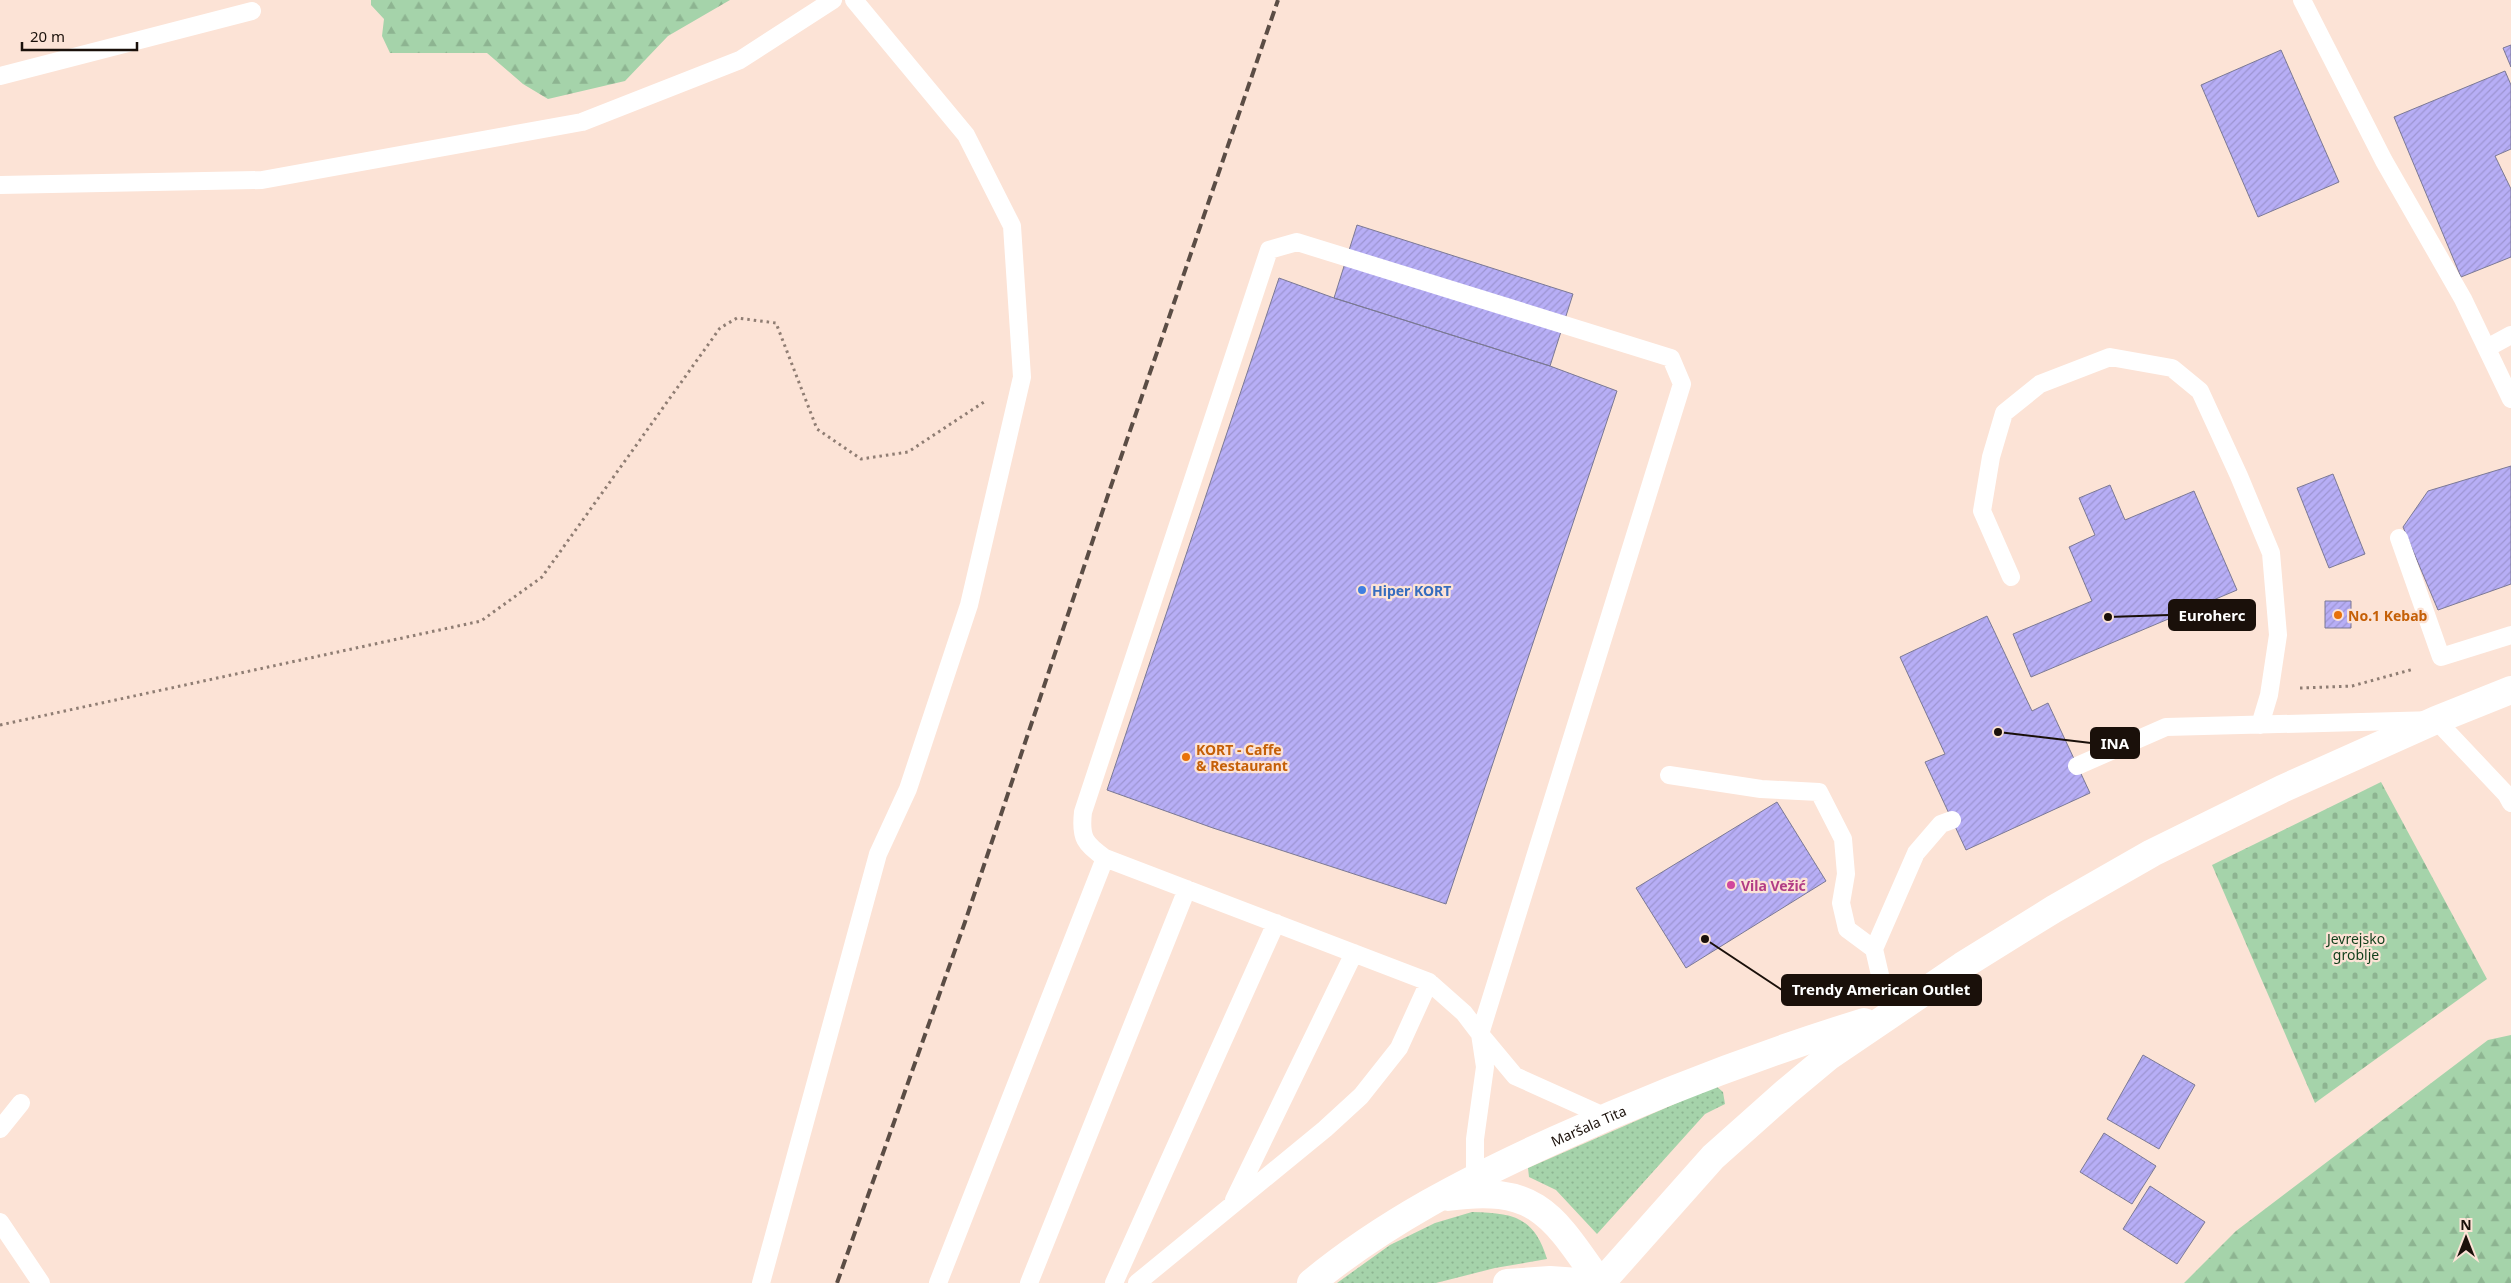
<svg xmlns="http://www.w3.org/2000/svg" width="2511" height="1283" font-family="'Noto Sans',sans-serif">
<defs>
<pattern id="grass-dots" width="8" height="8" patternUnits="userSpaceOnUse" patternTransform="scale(1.25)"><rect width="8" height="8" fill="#a5d3aa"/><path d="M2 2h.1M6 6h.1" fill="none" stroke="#8db491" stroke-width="1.8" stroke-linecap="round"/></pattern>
<pattern id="forest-firs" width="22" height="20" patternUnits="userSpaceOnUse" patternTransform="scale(1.25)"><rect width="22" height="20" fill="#a5d3aa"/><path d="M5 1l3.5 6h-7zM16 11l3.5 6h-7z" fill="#8db491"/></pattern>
<pattern id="cemetery-stones" width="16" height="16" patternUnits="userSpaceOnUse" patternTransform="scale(1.25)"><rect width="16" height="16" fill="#a5d3aa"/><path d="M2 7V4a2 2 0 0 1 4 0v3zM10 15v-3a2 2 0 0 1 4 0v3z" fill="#8db491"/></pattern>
<pattern id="building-hatch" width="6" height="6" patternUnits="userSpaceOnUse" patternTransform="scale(1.25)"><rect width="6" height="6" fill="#b7aef6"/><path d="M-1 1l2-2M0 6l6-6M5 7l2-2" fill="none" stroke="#9d95d2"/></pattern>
</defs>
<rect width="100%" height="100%" fill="#fce3d6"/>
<!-- grass -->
<path fill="url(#grass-dots)" d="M1716,1086l7,6 2,12 -20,10 -108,120 -41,-44 -27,-13 -1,-9z
M1472,1212c40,1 62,4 75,47l-52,9 -59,15h-99l53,-38 45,-22z"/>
<!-- forest -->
<path fill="url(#forest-firs)" d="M371,0h359l-62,36 -43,45 -77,18 -25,-15 -36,-31h-97l-8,-17 2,-17 -13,-14z
M2511,1035v248h-327l52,-52 252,-191z"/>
<!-- cemetery -->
<path fill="url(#cemetery-stones)" d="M2381,782l106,197 -172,124 -103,-238z"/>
<!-- building -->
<path fill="url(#building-hatch)" stroke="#7b7994" d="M2511,45v22l-8,-19z
M2281,50l58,132 -81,35 -57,-132z
M2505,71l6,14v64l-16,7 16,33v68l-50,20 -67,-160z
M1357,225l216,69 -23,72 -216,-68z
M1279,278l55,20 216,68 67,25 -171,513 -233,-76 -106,-38z
M2511,466v118l-73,26 -35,-83 25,-36z
M2333,474l32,80 -36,14 -32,-80z
M2110,485l15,35 69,-29 43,99 -206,87 -18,-43 79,-33 -23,-54 26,-12 -16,-37z
M2325,601h26v27h-26z
M1987,616l45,95 16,-8 42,90 -124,57 -41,-88 20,-8 -45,-97z
M1777,802l49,79 -140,87 -50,-80z
M2143,1055l52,30 -36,64 -52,-30z
M2104,1133l52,33 -24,38 -52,-32z
M2150,1186l55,36 -28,42 -54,-35z"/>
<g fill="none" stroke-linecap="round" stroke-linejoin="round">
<!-- path -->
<path stroke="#8f7d73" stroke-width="3" stroke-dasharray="2.5 4" stroke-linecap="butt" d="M2300,688l52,-2 62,-17
M0,725l481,-104 61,-44 178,-249 17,-10 39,5 41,106 44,30 47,-7 79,-52"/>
<!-- lane -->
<path stroke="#fff" stroke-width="18" d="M2302,0l82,161 79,138 48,100
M0,76l252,-65
M0,185l262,-5 320,-58 158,-62 93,-60
M1297,242l374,116 11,26 -202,650 -16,-21 -35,-31 -324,-124c-20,-14 -25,-20 -22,-46l186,-562z
M2487,348l24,-13
M2399,538l42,119 70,-22
M2011,577l-29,-66 9,-54 13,-44 36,-29 70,-27 62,11 28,23 39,85 32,77 7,82 -9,60 -9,30
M2077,766l89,-39 270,-7 70,74 5,9
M1669,775l92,14 58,3 24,47 3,35 -5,29 6,26 27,20
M1889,1014l-15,-65 42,-96 25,-29 11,-4
M0,1129l21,-26
M1475,1176v-37l10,-72 -5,-33 35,42 91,41
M1234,1200l120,-247
M0,1222l41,61
M761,1283l117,-429 30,-65 61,-184 53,-228 -10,-151 -46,-91 -112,-135
M938,1283l167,-425
M1029,1283l158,-394
M1114,1283l162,-360
M1137,1283l188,-154 36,-33 38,-48 30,-66"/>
<!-- primary -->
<g stroke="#fff" stroke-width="28">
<path d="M1448,1197c89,-13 105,19 152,86"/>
<path id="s1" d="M1311,1283c74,-61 158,-104 244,-143 101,-46 203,-85 309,-118"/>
<path d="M1507,1283l43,-3 43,3"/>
<path d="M1601,1283l112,-126 73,-65 42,-35 134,-91 92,-57 98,-56 130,-64 154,-69 75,-30"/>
</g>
<!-- rail -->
<path stroke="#5b4d45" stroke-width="4" stroke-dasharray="10 5" stroke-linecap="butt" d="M837,1283l128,-361 144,-430 169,-492"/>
</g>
<!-- markers -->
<circle fill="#3f7fe0" stroke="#fce3d6" stroke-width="2" cx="1362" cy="590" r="5"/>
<g fill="#e8710a" stroke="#fce3d6" stroke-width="2">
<circle cx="2338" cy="615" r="5"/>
<circle cx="1186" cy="757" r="5"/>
</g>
<circle fill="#d1479c" stroke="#fce3d6" stroke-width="2" cx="1731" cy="885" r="5"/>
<g text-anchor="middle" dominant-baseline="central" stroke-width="4.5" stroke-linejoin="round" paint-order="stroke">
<!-- shop labels -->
<g font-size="14" font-weight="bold" fill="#366cbe" stroke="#fce3d6" text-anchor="start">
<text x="1372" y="590">Hiper KORT</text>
</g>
<!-- food labels -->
<g font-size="14" font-weight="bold" fill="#c56008" stroke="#fce3d6" text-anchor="start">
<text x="2348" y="615">No.1 Kebab</text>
<text x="1196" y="749">KORT - Caffe<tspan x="1196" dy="16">&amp; Restaurant</tspan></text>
</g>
<!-- hotel labels -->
<g font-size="14" font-weight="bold" fill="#b23c85" stroke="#fce3d6" text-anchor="start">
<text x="1741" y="885">Vila Vežić</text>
</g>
<!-- park labels -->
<g font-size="14" fill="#113f1b" stroke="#fce3d6">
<text x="2356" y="938">Jevrejsko<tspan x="2356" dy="16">groblje</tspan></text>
</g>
<!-- street labels -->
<g font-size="14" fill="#1a100a" stroke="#fce3d6">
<text stroke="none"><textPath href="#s1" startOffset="320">Maršala Tita</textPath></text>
</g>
</g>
<!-- callouts -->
<path fill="none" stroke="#1a100a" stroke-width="2" d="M2108 617L2169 615M1998 732L2091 743M1705 939L1782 990"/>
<g fill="#1a100a" stroke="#fce3d6" stroke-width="2">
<circle cx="2108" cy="617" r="5"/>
<circle cx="1998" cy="732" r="5"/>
<circle cx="1705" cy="939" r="5"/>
</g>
<g fill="#1a100a" stroke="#1a100a" stroke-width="2">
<rect x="2169" y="600" width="86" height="30" rx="5"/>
<rect x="2091" y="728" width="48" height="30" rx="5"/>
<rect x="1782" y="975" width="199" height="30" rx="5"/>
</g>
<g font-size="15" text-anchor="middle" font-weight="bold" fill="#fff">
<text x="2212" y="621">Euroherc</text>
<text x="2115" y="749">INA</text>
<text x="1881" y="995">Trendy American Outlet</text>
</g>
<!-- north arrow -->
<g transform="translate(2466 1238)" stroke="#fce3d6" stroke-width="4" paint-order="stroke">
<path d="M0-4L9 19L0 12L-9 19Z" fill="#1a100a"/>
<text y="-8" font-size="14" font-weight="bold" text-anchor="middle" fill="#1a100a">N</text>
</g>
<!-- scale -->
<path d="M22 42v8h115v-8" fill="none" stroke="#1a100a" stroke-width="2.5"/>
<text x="30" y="42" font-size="15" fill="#1a100a" stroke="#fce3d6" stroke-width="4" paint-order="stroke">20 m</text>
</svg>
